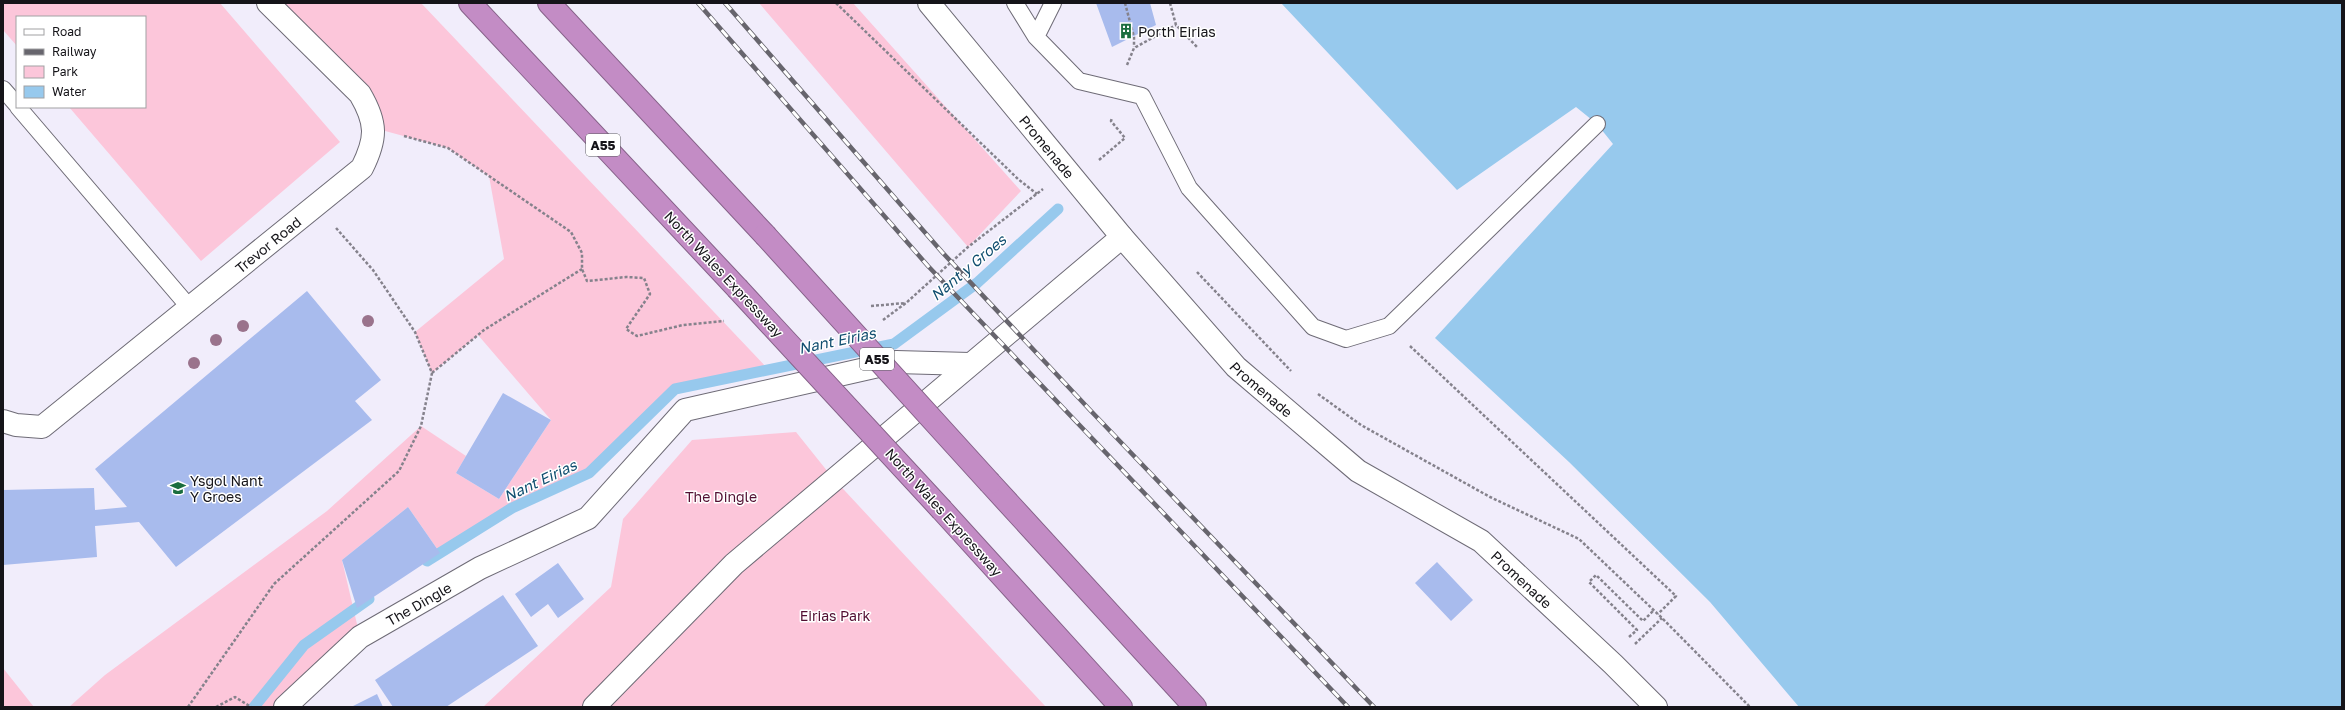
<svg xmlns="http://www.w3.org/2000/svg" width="2345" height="710" font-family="'Golos Text',sans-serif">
<rect width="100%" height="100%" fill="#f1edfb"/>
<!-- green -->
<path fill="#fcc6da" d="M3,3h217l120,139 -139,119 -132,-154h76v-90h-128v29l-14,-16z
M268,3h153l347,366 -93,20 -86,84 -77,35 -72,45 -32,-46 -66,53 18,77 -73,70h-218l36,-32 222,-164 94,-85 45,30 -10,17 43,26 52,-79 -73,-85 -46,38 -17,-41 89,-73 -15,-83 -41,-28 -74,-20 -4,-17z
M759,3h94l168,188 -53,56z
M796,432l36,45 214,230h-563l128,-120 12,-68 69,-79z
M3,668l31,39h-31z"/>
<!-- water -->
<path fill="#97c9ed" d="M1281,3h1061v704h-543l-89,-105 -141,-140 -134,-124 178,-194 -16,-20 -21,-17 -119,83z"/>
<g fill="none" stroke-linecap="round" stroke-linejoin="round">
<!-- stream -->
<path stroke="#97c9ed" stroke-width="11" d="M427,561l85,-53 77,-35 86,-84 219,-45 83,-61 81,-74
M254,707l50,-62 65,-46"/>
</g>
<!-- building -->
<path fill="#a8bbed" d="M1096,3h54l6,22 -44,22z
M307,291l74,89 -26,21 17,19 -196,147 -37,-45 -44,4 2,31 -94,8v-75l91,-2 1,22 32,-3 -32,-38z
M503,393l48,27 -52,79 -43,-26z
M408,507l32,46 -83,55 -15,-48z
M1437,562l36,38 -22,21 -36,-38z
M558,563l26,36 -26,19 -10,-14 -17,13 -16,-23z
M503,595l35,51 -92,61h-53l-18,-27z
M377,694l6,13h-32z"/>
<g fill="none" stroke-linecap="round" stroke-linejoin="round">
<defs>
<path id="lane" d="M1015,3l21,34 43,44 63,15 47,92 124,139 33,12 43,-13 208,-202
M1036,37l17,-34
M3,89l14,16
M18,107l172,201"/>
<g id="street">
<path id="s1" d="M3,421l13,4 26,2 320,-259c15,-30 15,-45 -2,-74l-92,-91"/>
<path id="s2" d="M285,707l75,-70 120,-69 108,-50 97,-108 211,-48 74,2"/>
<path d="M594,707l140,-143 388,-327"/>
</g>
<g id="secondary">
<path id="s3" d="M929,3l193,234 114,130 122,104 123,70 132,123 43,43"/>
</g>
<path id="highway" d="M470,3l267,285
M549,3l216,232
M990,483l205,224
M942,510l179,197"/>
</defs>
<!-- lane casing -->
<use href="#lane" stroke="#6e6b76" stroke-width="18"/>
<!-- street casing -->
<use href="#street" stroke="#6e6b76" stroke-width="24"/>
<!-- secondary casing -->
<use href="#secondary" stroke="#6e6b76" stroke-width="24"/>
<!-- highway casing -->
<use href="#highway" stroke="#866289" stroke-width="24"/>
<!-- path -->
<path stroke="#85828c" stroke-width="2.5" stroke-dasharray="3 2" stroke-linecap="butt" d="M836,3l182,176 19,15
M1125,3l9,34v10
M1170,3l6,22 21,22
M1127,65l7,-17 42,-23
M404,136l44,12 123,84 11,21v16l5,12 39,-4 18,1 6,16 -24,35 11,7 46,-11 41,-4
M1099,160l26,-22 -14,-17 1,-3
M1197,272l94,99
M871,306l35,-3
M883,320l23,-17 62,-56 75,-58
M1410,346l266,250 -18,18
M432,373l52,-43 98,-61
M1318,394l43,31 129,72 89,42 83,79 88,89
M1629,637l8,-7 -48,-48 7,-7 47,46 11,-11
M1635,644l27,-26
M188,707l86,-123 125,-113 22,-45 11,-53 -17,-41 -42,-62 -37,-42
M216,707l19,-10 16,10"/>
<!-- lane -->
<use href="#lane" stroke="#fff" stroke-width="16"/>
<!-- street -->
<use href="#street" stroke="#fff" stroke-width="22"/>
<!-- secondary -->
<use href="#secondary" stroke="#fff" stroke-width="22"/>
<!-- highway -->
<use href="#highway" stroke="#c38cc5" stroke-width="22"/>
<defs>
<path id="rail" d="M698,3l230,263 420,441
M725,3l217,249 148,158 284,297"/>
</defs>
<!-- rail casing -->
<use href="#rail" stroke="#67656d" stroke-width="4.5"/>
<!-- rail -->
<use href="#rail" stroke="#fff" stroke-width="3" stroke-dasharray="9" stroke-linecap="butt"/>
<defs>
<path id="highway-bridge" d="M765,235l225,248
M737,288l205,222"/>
</defs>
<!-- highway-bridge casing -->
<use href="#highway-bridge" stroke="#866289" stroke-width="24" stroke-linecap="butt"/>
<!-- highway-bridge -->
<use href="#highway-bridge" stroke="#c38cc5" stroke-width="22"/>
</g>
<!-- trees -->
<g fill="#9a738c">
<circle cx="368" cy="321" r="6"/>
<circle cx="243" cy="326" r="6"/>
<circle cx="216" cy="340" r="6"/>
<circle cx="194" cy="363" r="6"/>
</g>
<!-- icons -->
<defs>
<symbol id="building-bare" viewBox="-9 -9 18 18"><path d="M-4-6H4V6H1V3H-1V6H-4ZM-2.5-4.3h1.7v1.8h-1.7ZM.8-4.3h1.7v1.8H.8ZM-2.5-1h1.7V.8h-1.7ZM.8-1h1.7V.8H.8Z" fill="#1a6d3e" stroke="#fff" stroke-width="2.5" paint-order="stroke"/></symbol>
<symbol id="school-bare" viewBox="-9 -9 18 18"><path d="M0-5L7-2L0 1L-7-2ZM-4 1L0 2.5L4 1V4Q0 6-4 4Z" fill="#1a6d3e" stroke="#fff" stroke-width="2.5" paint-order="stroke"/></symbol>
</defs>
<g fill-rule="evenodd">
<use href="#building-bare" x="1115" y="20" width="22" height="22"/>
<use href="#school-bare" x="167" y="477" width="22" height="22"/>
</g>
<g text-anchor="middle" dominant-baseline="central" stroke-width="3" stroke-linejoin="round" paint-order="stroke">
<!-- shield labels -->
<g fill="#fff" stroke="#5b5a5e" stroke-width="1">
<rect x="586" y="134" width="34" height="22" rx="3"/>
<rect x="860" y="348" width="34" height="22" rx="3"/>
</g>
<g font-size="13" font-weight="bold" fill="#151419">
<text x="603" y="145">A55</text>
<text x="877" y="359">A55</text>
</g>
<!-- poi labels -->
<g font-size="14" fill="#151419" stroke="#fff" text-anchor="start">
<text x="1138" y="31">Porth Eirias</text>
<text x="190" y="480">Ysgol Nant<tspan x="190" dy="16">Y Groes</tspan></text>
</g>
<!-- street labels -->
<g font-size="14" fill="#151419" stroke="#fff">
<text stroke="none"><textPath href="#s3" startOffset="186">Promenade</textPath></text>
<text stroke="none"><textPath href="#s1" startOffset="330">Trevor Road</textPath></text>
<text transform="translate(724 274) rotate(47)">North Wales Expressway</text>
<text stroke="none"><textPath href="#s3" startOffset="510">Promenade</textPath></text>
<text transform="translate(944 512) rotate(48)">North Wales Expressway</text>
<text stroke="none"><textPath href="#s3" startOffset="834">Promenade</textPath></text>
<text stroke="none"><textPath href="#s2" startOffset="170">The Dingle</textPath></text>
</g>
<!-- park labels -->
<g font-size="14" fill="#520f32" stroke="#fff">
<text x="721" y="496">The Dingle</text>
<text x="835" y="615">Eirias Park</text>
</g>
<!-- water labels -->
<g font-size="15" font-style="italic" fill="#114e70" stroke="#fff">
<text transform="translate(968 267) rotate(-40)">Nant y Groes</text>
<text transform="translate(837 340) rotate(-12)">Nant Eirias</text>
<text transform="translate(540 480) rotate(-25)">Nant Eirias</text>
</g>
</g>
<!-- border -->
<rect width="2345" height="710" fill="none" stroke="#151419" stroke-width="8"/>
<!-- legend -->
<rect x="16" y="16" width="130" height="92" fill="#ffffff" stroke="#a1a1a3"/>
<rect x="24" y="29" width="20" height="6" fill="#ffffff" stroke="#a1a1a3"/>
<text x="52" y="36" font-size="12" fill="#151419">Road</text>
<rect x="24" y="49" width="20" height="6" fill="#67656d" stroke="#a1a1a3"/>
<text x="52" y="56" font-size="12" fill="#151419">Railway</text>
<rect x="24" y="66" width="20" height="12" fill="#fcc6da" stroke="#a1a1a3"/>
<text x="52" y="76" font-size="12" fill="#151419">Park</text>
<rect x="24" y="86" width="20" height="12" fill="#97c9ed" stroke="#a1a1a3"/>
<text x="52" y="96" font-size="12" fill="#151419">Water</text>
</svg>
